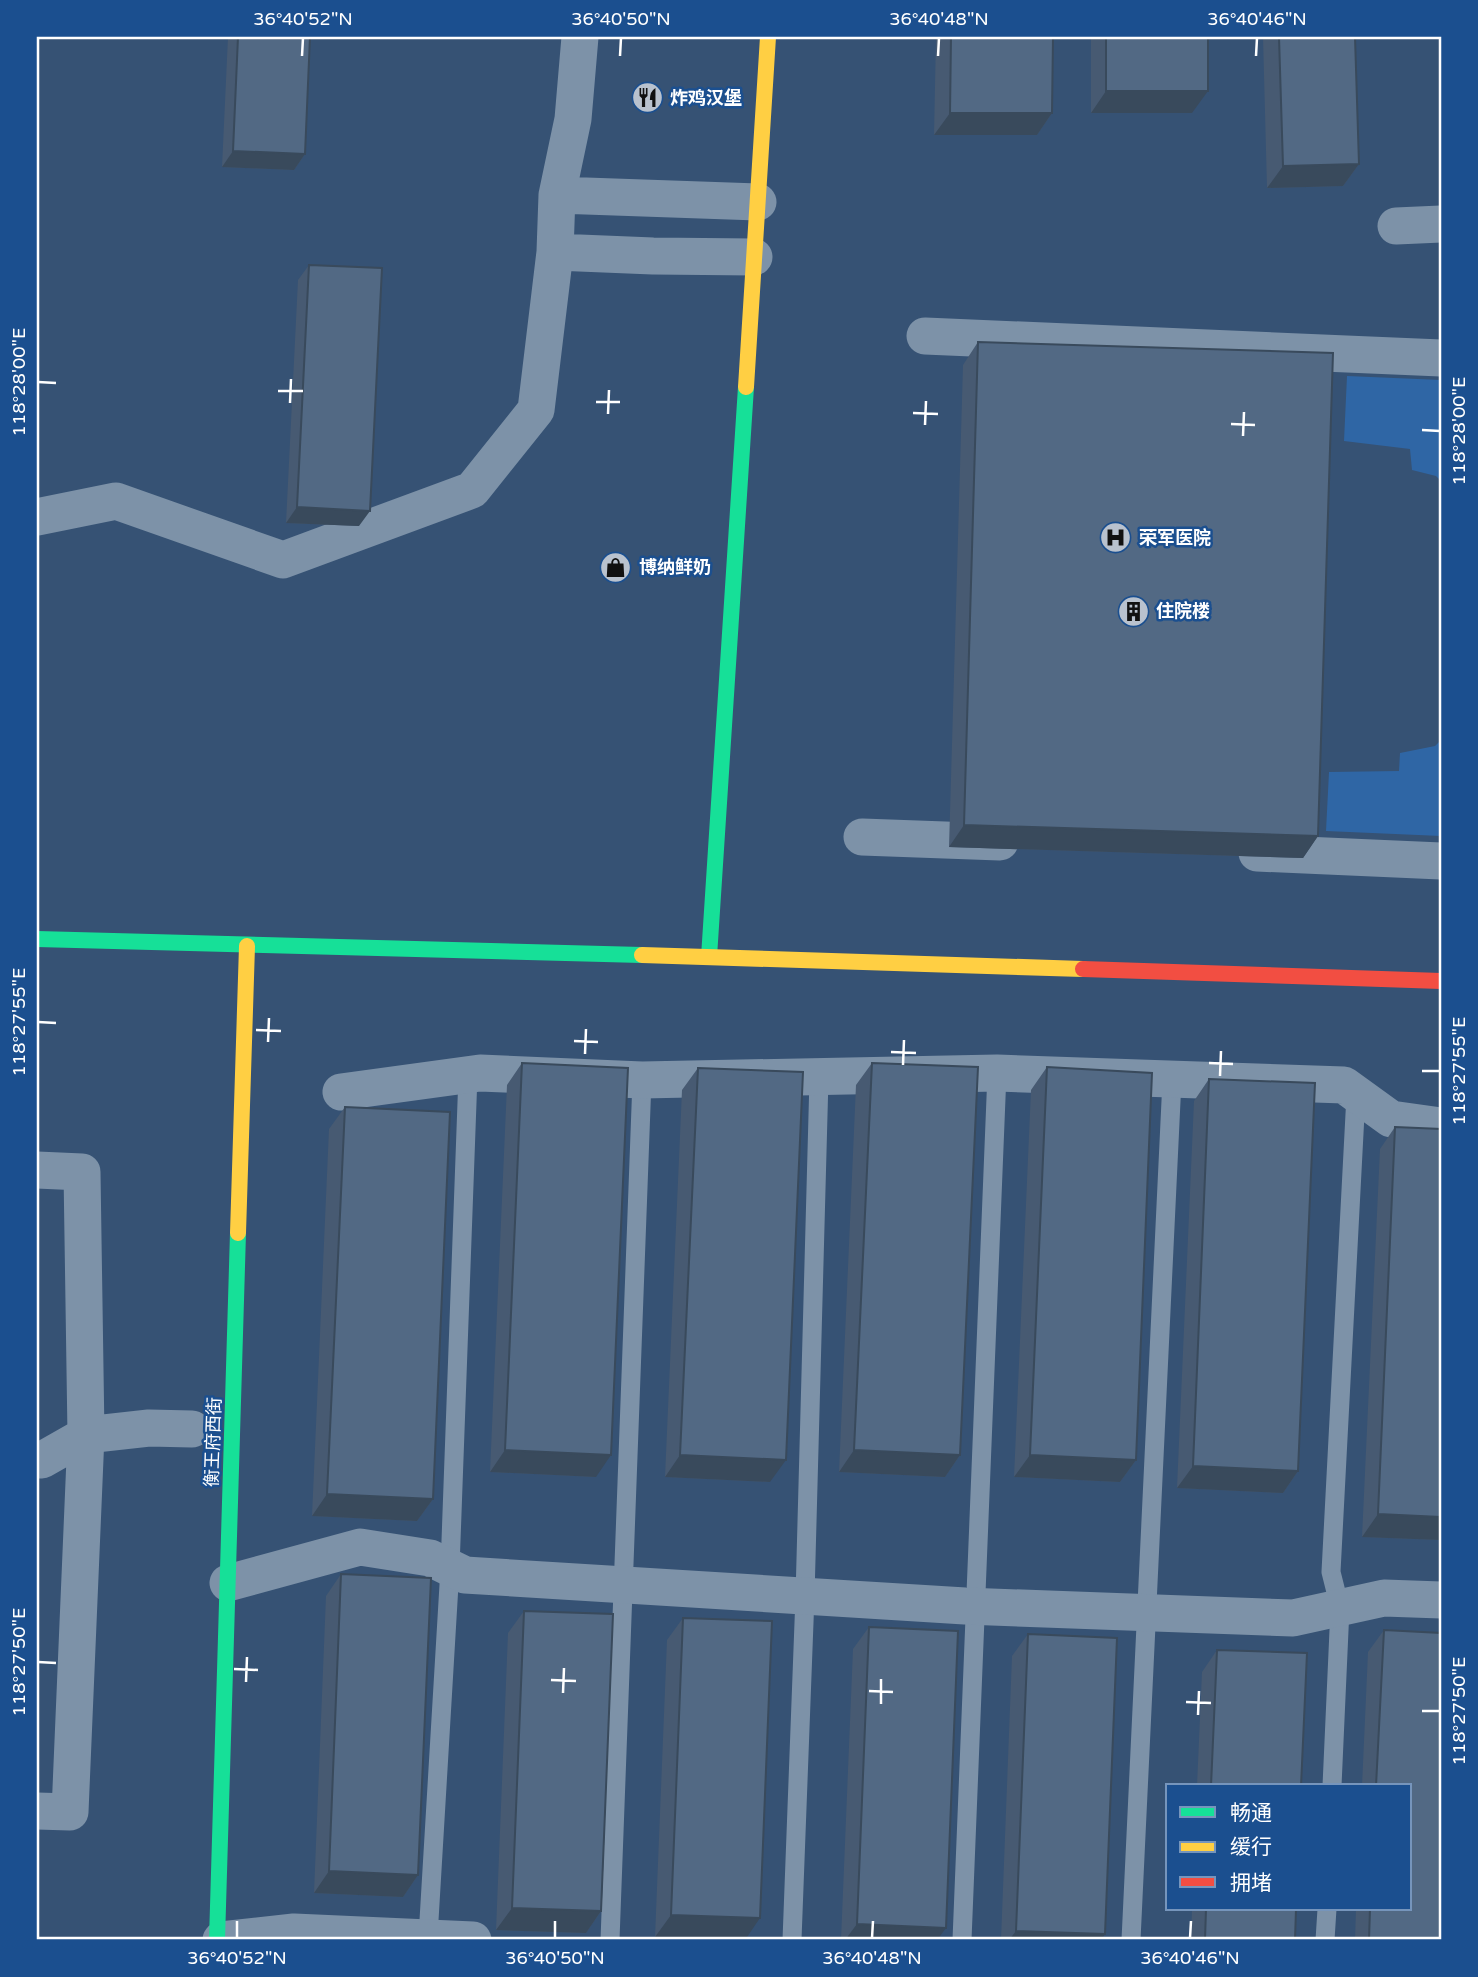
<svg xmlns="http://www.w3.org/2000/svg" width="1478" height="1977" font-family="'Varela Round','Noto Sans SC',sans-serif">
<rect width="100%" height="100%" fill="#365274"/>
<!-- green -->
<path fill="#2f66a5" d="M1347,376l94,4v101l-5,-5 -24,-6 -2,-21 -66,-8z
M1441,740v96l-115,-5 3,-59 70,-1 1,-18 35,-7z"/>
<g fill="none" stroke-linecap="round" stroke-linejoin="round">
<!-- lane -->
<path stroke="#7d92a8" stroke-width="19" d="M1332,1786l8,-178 -9,-36 25,-477
M428,1937l22,-369 18,-493
M610,1940l32,-860
M792,1940l13,-344 14,-518
M962,1940l35,-867
M1131,1940l41,-860
M1325,1940l2,-31"/>
<!-- street -->
<path stroke="#7d92a8" stroke-width="37" d="M557,195l201,7
M1396,226l45,-2
M555,252l98,4 101,1
M925,336l516,22
M37,517l79,-16 167,59 189,-70 64,-80 19,-158 2,-57 16,-76 7,-82
M862,837l138,5
M1257,853l184,8
M341,1092l139,-19 162,7 355,-7 347,12 47,34 50,7
M37,1170l45,2 4,263 -16,377 -33,-1
M37,1460h5l44,-25 63,-7 43,1
M228,1583l132,-36 70,11 35,17 500,31 328,12 91,-20 57,2
M221,1940l73,-8 179,8"/>
<!-- fast -->
<path stroke="#16e098" stroke-width="16" d="M37,939l605,16
M709,957l37,-570
M217,1940l21,-707"/>
<!-- slow -->
<path stroke="#ffcf43" stroke-width="16" d="M746,387l22,-350
M642,955l441,14
M238,1233l9,-287"/>
<!-- jam -->
<path stroke="#f24e42" stroke-width="16" d="M1083,969l358,12"/>
</g>
<!-- wall -->
<path fill="#475a72" d="M228,37h82l-5,117 -11,16 -72,-3z
M936,37h117l-1,76 -15,22h-103z
M1091,37h117l-16,76h-101z
M1263,37h92l4,127 -16,22 -76,2z
M309,265l50,261 -73,-3 12,-243z
M978,342l340,494 -15,22 -354,-11 14,-482z
M522,1063l74,414 -106,-5 17,-387z
M872,1063l88,392 -15,22 -106,-5 17,-387z
M1047,1067l89,393 -16,22 -106,-5 17,-387z
M698,1068l72,414 -105,-5 17,-387z
M1209,1079l89,392 -15,22 -106,-5 17,-387z
M345,1107l88,392 -16,22 -105,-5 17,-387z
M1395,1127l46,413 -79,-3 18,-388z
M341,1574l77,301 -15,22 -89,-4 12,-297z
M524,1611l77,300 -15,22 -90,-3 12,-297z
M683,1618l77,300 -105,19 12,-297z
M869,1627l68,313h-96l12,-291z
M1384,1630l57,310h-86l1,-31h54v-123h-48l6,-134z
M1028,1634l73,306h-100l11,-284z
M1217,1650l84,136h-104l5,-114z
M1192,1909h104l-1,31h-104z"/>
<!-- shaded-wall -->
<path fill="#394a5c" d="M1106,91h102l-16,22h-101z
M950,113h102l-15,22h-103z
M233,151l72,3 -11,16 -72,-3z
M1359,164l-16,22 -76,2 16,-22z
M297,507l73,4 -11,15 -73,-3z
M964,825l354,11 -15,22 -354,-11z
M505,1450l106,5 -15,22 -106,-5z
M854,1450l106,5 -15,22 -106,-5z
M680,1455l106,5 -16,22 -105,-5z
M1030,1455l106,5 -16,22 -106,-5z
M1193,1466l105,5 -15,22 -106,-5z
M327,1494l106,5 -16,22 -105,-5z
M1378,1514l63,3v23l-79,-3z
M329,1871l89,4 -15,22 -89,-4z
M512,1908l89,3 -15,22 -90,-3z
M671,1915l89,3 -15,22 -90,-3z
M857,1924l89,4 -9,12h-92z
M1016,1931l89,3 -4,6h-92z"/>
<!-- building -->
<path fill="#526984" stroke="#394a5c" stroke-width="2" d="M238,37h72l-5,117 -72,-3z
M951,37h102l-1,76h-102z
M1106,37h102v54h-102z
M1279,37h76l4,127 -76,2z
M309,265l73,3 -12,243 -73,-4z
M978,342l355,11 -15,483 -354,-11z
M522,1063l106,5 -17,387 -106,-5z
M872,1063l106,4 -18,388 -106,-5z
M1047,1067l105,6 -16,387 -106,-5z
M698,1068l105,4 -17,388 -106,-5z
M1209,1079l106,4 -17,388 -105,-5z
M345,1107l105,5 -17,387 -106,-5z
M1395,1127l46,2v388l-63,-3z
M341,1574l90,4 -13,297 -89,-4z
M524,1611l89,3 -12,297 -89,-3z
M683,1618l89,3 -12,297 -89,-3z
M869,1627l89,4 -12,297 -89,-4z
M1384,1630l57,3v307h-72l1,-31h40v-123h-34z
M1028,1634l89,4 -12,296 -89,-3z
M1217,1650l90,3 -6,133h-90z
M1206,1909h90l-1,31h-90z"/>
<!-- ticks -->
<path fill="none" stroke="#fff" stroke-width="2.5" d="M302,56l1,-18M620,56l1,-18M938,56l1,-18M1256,56l1,-18M38,382l18,1M278,391h25M596,402h24M290,403l1,-24M913,413l25,1M608,414l1,-24M1231,424l24,1M925,425l1,-24M1422,430l18,1M1243,436l1,-24M38,1022l18,1M256,1030l25,1M574,1041l24,1M268,1042l1,-24M891,1052l25,1M585,1054l1,-25M1209,1063l24,1M903,1065l1,-25M1422,1071h18M1220,1076l1,-25M38,1662l18,1M234,1669l24,1M551,1680l25,1M246,1682l1,-25M869,1691l24,1M563,1693l1,-25M1186,1702l25,1M881,1704v-25M1422,1711h18M1198,1715l1,-24M237,1938v-17M555,1938v-17M872,1938l1,-17M1190,1938l1,-17"/>
<!-- icons -->
<defs>
<symbol id="restaurant-disc" viewBox="-11 -11 22 22"><circle r="9.5" fill="#b9c2ce" stroke="#1b4f8f"/><path d="M-5-6h1v4h1v-4h1v4h1v-4h1v5L-1.5 .5V6h-2V.5L-5-1ZM5-6V6H3V1.5H1.5Q1.5-4 5-6Z" fill="#111"/></symbol>
<symbol id="hospital-disc" viewBox="-11 -11 22 22"><circle r="9.5" fill="#b9c2ce" stroke="#1b4f8f"/><path d="M-5-5h3v3.5h4V-5h3V5h-3V1.5h-4V5h-3Z" fill="#111"/></symbol>
<symbol id="shop-disc" viewBox="-11 -11 22 22"><circle r="9.5" fill="#b9c2ce" stroke="#1b4f8f"/><path d="M-5-2.5h2.3a2.7 3.5 0 0 1 5.4 0H5L5.5 6h-11ZM-1.5-2.5h3a1.5 2.3 0 0 0-3 0Z" fill="#111"/></symbol>
<symbol id="building-disc" viewBox="-11 -11 22 22"><circle r="9.5" fill="#b9c2ce" stroke="#1b4f8f"/><path d="M-4-6H4V6H1V3H-1V6H-4ZM-2.5-4.3h1.7v1.8h-1.7ZM.8-4.3h1.7v1.8H.8ZM-2.5-1h1.7V.8h-1.7ZM.8-1h1.7V.8H.8Z" fill="#111"/></symbol>
</defs>
<g fill-rule="evenodd">
<use href="#restaurant-disc" x="630" y="80" width="35" height="35"/>
<use href="#hospital-disc" x="1098" y="520" width="35" height="35"/>
<use href="#shop-disc" x="598" y="550" width="35" height="35"/>
<use href="#building-disc" x="1116" y="594" width="35" height="35"/>
</g>
<g text-anchor="middle" dominant-baseline="central" stroke-width="5" stroke-linejoin="round" paint-order="stroke">
<!-- poi labels -->
<g font-size="18" font-weight="bold" fill="#fff" stroke="#1b4f8f" text-anchor="start">
<text x="670" y="98">炸鸡汉堡</text>
<text x="1139" y="538">荣军医院</text>
<text x="639" y="567">博纳鲜奶</text>
<text x="1156" y="611">住院楼</text>
</g>
<!-- street labels -->
<g font-size="18" fill="#fff" stroke="#1b4f8f">
<text transform="translate(213 1442) rotate(-88)">衡王府西街</text>
</g>
</g>
<!-- border -->
<rect width="1478" height="1977" fill="none" stroke="#1b4f8f" stroke-width="77"/>
<!-- legend -->
<rect x="1166" y="1784" width="245" height="126" fill="#1b4f8f" stroke="#7695bc" stroke-width="2"/>
<rect x="1180" y="1807" width="35" height="10" fill="#16e098" stroke="#7695bc" stroke-width="2"/>
<text x="1230" y="1820" font-size="21" fill="#ffffff">畅通</text>
<rect x="1180" y="1842" width="35" height="10" fill="#ffcf43" stroke="#7695bc" stroke-width="2"/>
<text x="1230" y="1854" font-size="21" fill="#ffffff">缓行</text>
<rect x="1180" y="1877" width="35" height="10" fill="#f24e42" stroke="#7695bc" stroke-width="2"/>
<text x="1230" y="1890" font-size="21" fill="#ffffff">拥堵</text>
<rect x="38" y="38" width="1402" height="1900" fill="none" stroke="#fff" stroke-width="2.5"/>
<g font-size="18" text-anchor="middle" fill="#fff">
<text x="303" y="25">36°40'52"N</text>
<text x="621" y="25">36°40'50"N</text>
<text x="939" y="25">36°40'48"N</text>
<text x="1257" y="25">36°40'46"N</text>
<text transform="translate(19 382) rotate(-90)" y="6">118°28'00"E</text>
<text transform="translate(1459 431) rotate(-90)" y="6">118°28'00"E</text>
<text transform="translate(19 1022) rotate(-90)" y="6">118°27'55"E</text>
<text transform="translate(1459 1071) rotate(-90)" y="6">118°27'55"E</text>
<text transform="translate(19 1662) rotate(-90)" y="6">118°27'50"E</text>
<text transform="translate(1459 1711) rotate(-90)" y="6">118°27'50"E</text>
<text x="237" y="1964">36°40'52"N</text>
<text x="555" y="1964">36°40'50"N</text>
<text x="872" y="1964">36°40'48"N</text>
<text x="1190" y="1964">36°40'46"N</text>
</g>
</svg>
